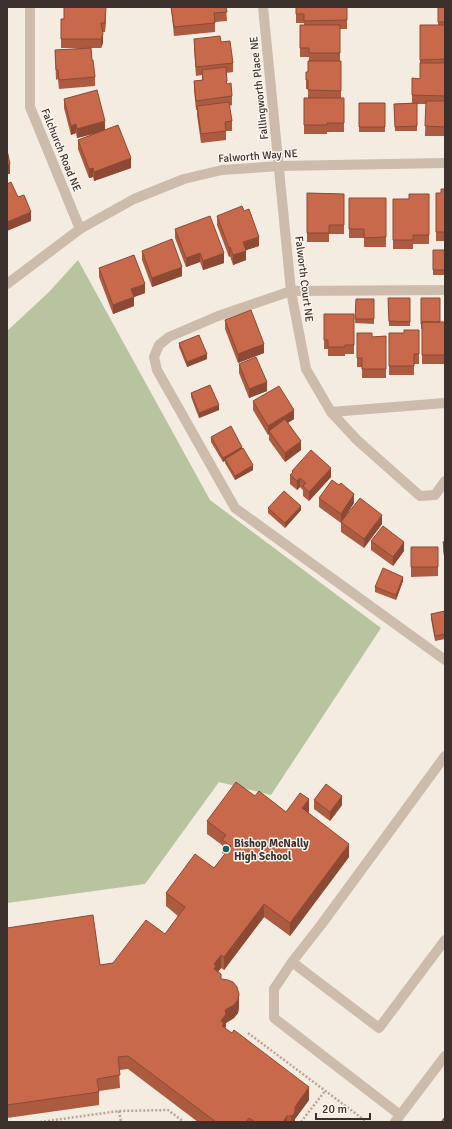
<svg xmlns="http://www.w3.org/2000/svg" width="452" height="1129" font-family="Signika,sans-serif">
<rect width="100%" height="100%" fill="#f4ebe1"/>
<!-- green -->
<path fill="#b8c4a0" d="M78,260l132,240 171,128 -110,167 -52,-13 -74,102 -138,19v-572l42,-39z"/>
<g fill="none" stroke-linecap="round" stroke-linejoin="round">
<!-- path -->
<path stroke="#b9a596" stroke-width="2.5" stroke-dasharray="2 2" stroke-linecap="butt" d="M248,1033l119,89
M119,1111l2,11
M40,1122l79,-11 49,-1 16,12
M301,1122l24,-31"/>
<!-- minor -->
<path stroke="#cdbbac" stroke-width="10" d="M30,7v100l50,122
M263,7l28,284 15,78 25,43 26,28 63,56 15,-1 10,-14
M7,284l73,-55 54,-30 50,-20 38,-9 58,-4 165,-3
M445,290l-154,1 -73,25 -49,21 -10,8 -5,12 3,13 78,138 210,152
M331,412l114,-9
M292,962l87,66 66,-88
M400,1115l-126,-97v-29l18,-27 29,-37 124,-169
M395,1122l50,-66"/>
</g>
<!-- wall -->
<path fill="#ac5a40" d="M171,7h55l1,14 -12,1v10l-41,4z
M296,7h51v22h-7v32h1v37h3v34h-17v2h-23v-36h4v-9h-2v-17h2l1,-15h-9v-32h4v-2h-8z
M438,7h7v129h-20l1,-32h-9v27h-22l-1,-27 18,-1v-25l8,1v-54h18z
M106,17l-1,15h-3l1,11 -2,5h-10l1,12 3,17v9l-36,3 -1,-10 -2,1 -1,-30 32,-2h-26v-29z
M194,39l27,3 12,21v9l-7,1 1,11 5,12v9l-3,1 3,15v10h-6v9l-25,3 -4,-28v-5h-1l-2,-20v-9l8,-1v-5l-6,1 -2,-28z
M64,99l41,31 26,38 -37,13 -1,-4 -4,1 -11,-29v-9l22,-8 -23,6 -1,-5 -5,2 -7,-27z
M359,103h26v29h-26z
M445,189v52h-9v-48h5z
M307,193l37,1v40h-15v8h-22z
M429,194v50h-16v5h-20v-50h16z
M349,198h37v49h-22v-9h-15z
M244,211l15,35 -13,4v10l-13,5 -3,-9 -1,1 -12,-32v-9z
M175,229l49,34 -21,7 -3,-8 -14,5 -11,-29z
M433,250h12v25h-12z
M142,251l40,25 -30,11 -10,-27z
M99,268l46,25 -11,4v9l-21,8 -14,-37z
M388,298h22v28h-21z
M421,298l19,24h5v42h-23v-35h-1z
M356,299h18v25l-19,-1z
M324,314h30v40h-9v2h-17v-7h-4z
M225,320l39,33 -26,10 -13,-34z
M419,330v34h-5v11h-25v-42h15z
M357,333l15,4 14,-1v42h-24v-11h-5z
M179,343l28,16 -20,8 -8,-20z
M239,364l28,27 -18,7 -10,-25z
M191,393l28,17 -20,8 -8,-21z
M253,401l41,18 -6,4 13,27 -16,12 -16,-22v-6l-1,1 -15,-25z
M211,437l31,11 11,22 -18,10 -10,-17v-2l-2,1 -12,-20z
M292,471l39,6 -22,24 -6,-5v-6l-3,-3 -3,3 -7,-6v-9l2,-2z
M339,485l15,18 -13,20 -22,-16v-9z
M268,508l33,2 -16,18 -17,-15z
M341,522l41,2 -18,24 -23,-16z
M371,541l33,10 -11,15 -22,-16z
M445,541v21l-2,-11v-9z
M411,547h27v29l-27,1z
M403,581l-7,19 -21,-8v-5z
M445,611v28l-10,2 -4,-22v-5z
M255,796l31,16h23l-1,1 41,44 -59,79 -26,-19 -40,53 -3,-2 -3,4 3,7 18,28 -1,6 -4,5 -8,5 -1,5 84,72 -14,19v3h-97l-70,-53 -9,1 1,18 -21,3v14l-92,13v-190l93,37 13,-2 52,-29 13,-18 -12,-10v-13l48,-25 11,-14 -3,-1v-8l-15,-11v-13z
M314,800l28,5 -12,16 -16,-12z"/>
<!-- shaded-wall -->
<path fill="#8c4a34" d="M106,8v9l-1,15v-9z
M103,34v9l-2,5v-9z
M105,121v10l-28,7v-9z
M76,124v9l-5,2v-9z
M131,158v10l-37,13v-9z
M10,164v10h-3v-9z
M93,168v9l-4,1v-9z
M31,212v9l-24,10v-9z
M259,237v9l-16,5v-9z
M230,247v9l-1,1v-9z
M246,251v9l-13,5v-10z
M200,253v9l-14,5v-9z
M224,253v10l-21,7v-9z
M182,267v9l-30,11v-9z
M145,284v9l-11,4v9l-21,8v-9l18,-16z
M264,344v9l-26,10v-9z
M207,354v5l-20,8v-5z
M267,382v9l-18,7v-9z
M219,405v5l-20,8v-5z
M294,410v9l-23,14 -2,-2v3l-1,1v-9z
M301,441v9l-16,12v-9z
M242,447v5l-17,7v2l-2,1v-4z
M253,465v5l-18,10v-4z
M331,468v9l-22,24v-9z
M300,478v9l-3,3v-9z
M354,494v9l-13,20v-9z
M301,506v4l-16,18v-5z
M382,515v9l-18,24v-9z
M404,542v9l-11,15v-9z
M403,577v4l-7,19v-5z
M342,796v9l-12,16v-9z
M309,799v13l-7,9v-13z
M349,844v13l-59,79v-13z
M264,904v13l-40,53v-13z
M221,955v13l-5,6 -2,8v-18z
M239,994v13l-1,6 -4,5 -8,5v4l-2,2 -3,-8 4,-11z
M309,1087v13l-14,19v3h-4v-6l4,-9z
M287,1116v6h-4z"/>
<!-- building -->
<path fill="#c8694b" stroke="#8c4a34" d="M64,7h42l-1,16h-4l2,11 -2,5h-40v-20h3z
M171,7h55l1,5 -13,1 1,10 -41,4z
M296,7h51v13l-43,1v-7h-8z
M438,7h7v15h-7z
M300,25h40v28h-31v-5h-9z
M420,25h25v34l-25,1z
M220,36l1,6 9,-1 3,22 -37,4 -2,-28z
M91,48l1,12h1l2,17 -36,3 -1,-10h-2l-1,-20z
M308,61h33v30l-33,-1v-10h-2v-8h2z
M420,63h25v33l-33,-1v-17l8,1z
M226,67l1,14 -1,1 1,2 4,-1 1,13 -36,5 -2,-20 9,-1 -1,-10z
M97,90l8,31 -28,8 -1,-5 -5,2 -7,-27z
M304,98h40v25h-17v2h-23z
M426,101h19v26l-20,-1z
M229,102l3,19 -7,1 1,9 -25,3 -4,-28z
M359,103h26v24h-26z
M417,103v23l-22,1 -1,-23z
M118,125l13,33 -37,14 -1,-4 -4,1 -11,-29z
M7,150l3,14 -3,1z
M11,182l7,15 6,-2 7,17 -24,10v-38z
M441,189h4v43h-9v-39h5z
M307,193l37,1v31h-15v8h-22z
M409,194h20v41h-16v5h-20v-41h16z
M349,198h37v39l-22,1v-9h-15z
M242,206l2,5 5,-2 10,28 -16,5 3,9 -13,4 -3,-8 -1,1 -12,-32z
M210,216l14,37 -21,8 -3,-8 -14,5 -11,-29z
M172,239l10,28 -30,11 -10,-27z
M433,250h12v20h-12z
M134,255l11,29 -14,5 3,8 -21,8 -14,-37z
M388,298h22v24l-21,-1z
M421,298h19v24h-18v2h-1z
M356,299h18v20h-19z
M251,310l13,34 -26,10 -13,-34z
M324,314h30v31h-9v2h-17v-7h-4z
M422,322h23v33h-23z
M404,330h15v24h-5v12h-25v-33h15z
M357,333h15v4l14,-1v33h-24v-11h-5z
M199,335l8,19 -20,8 -8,-19z
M256,357l11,25 -18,7 -10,-25z
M210,385l9,20 -20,8 -8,-20z
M279,386l15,24 -26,16 -15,-25z
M285,419l16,22 -16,12 -16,-22z
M231,426l11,21 -19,11 -12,-21z
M243,448l10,17 -18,11 -10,-17z
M311,450l20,18 -22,24 -6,-6 3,-3 -6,-5 -3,3 -7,-6 3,-3 -1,-1z
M332,480l7,5 2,-2 13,11 -13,20 -22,-16z
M284,491l17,15 -16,17 -17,-15z
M360,498l22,17 -18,24 -23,-17z
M383,526l21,16 -11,15 -22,-16z
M445,541v12l-2,-11z
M411,547h27v20h-27z
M383,568l20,9 -7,18 -21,-8z
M445,611v23l-10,2 -4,-22z
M236,782l19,14 4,-5 27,21 14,-19 9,6 -7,9 47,36 -59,79 -26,-19 -40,53 -3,-2 -7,9 2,2 -2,3 7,5v5l7,1 5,2 4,5 2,7 -1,6 -4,5 -9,5 1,4 -5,7 3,2 -2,3 10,7 2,-3 75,57 -14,20v3l-1,4 -3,2h-4l-4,6h-28l-6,-4 -3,4h-30l-88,-66 -10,1 2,18 -23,4 2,13 -92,13v-177l86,-13 7,50 13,-2 33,-43 19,14 20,-27 -19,-14 29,-39 19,14 17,-22 -9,-6 4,-5 -19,-14z
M326,784l16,12 -12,16 -16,-12z
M445,1117v5h-4z"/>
<!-- markers -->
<circle fill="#1f5a5e" stroke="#fbf5ee" stroke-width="1.5" cx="226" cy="849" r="4"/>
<g text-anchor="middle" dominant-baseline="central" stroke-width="3" stroke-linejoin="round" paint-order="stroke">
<!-- street labels -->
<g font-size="11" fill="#3b302b" stroke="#fbf5ee">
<text transform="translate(259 88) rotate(-96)">Fallingworth Place NE</text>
<text transform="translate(61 150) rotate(68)">Falchurch Road NE</text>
<text transform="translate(258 156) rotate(-4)">Falworth Way NE</text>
<text transform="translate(304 279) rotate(83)">Falworth Court NE</text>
</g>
<!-- poi labels -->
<g font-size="11" font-weight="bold" fill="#3b302b" stroke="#fbf5ee" text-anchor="start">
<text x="234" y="843">Bishop McNally<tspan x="234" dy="13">High School</tspan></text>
</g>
</g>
<!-- border -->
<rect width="452" height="1129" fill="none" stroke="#3b302b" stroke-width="16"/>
<!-- scale -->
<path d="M316 1113v6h54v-6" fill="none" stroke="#3b302b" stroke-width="2"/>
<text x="322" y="1113" font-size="12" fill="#3b302b" stroke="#fbf5ee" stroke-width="3" paint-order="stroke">20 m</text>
</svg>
